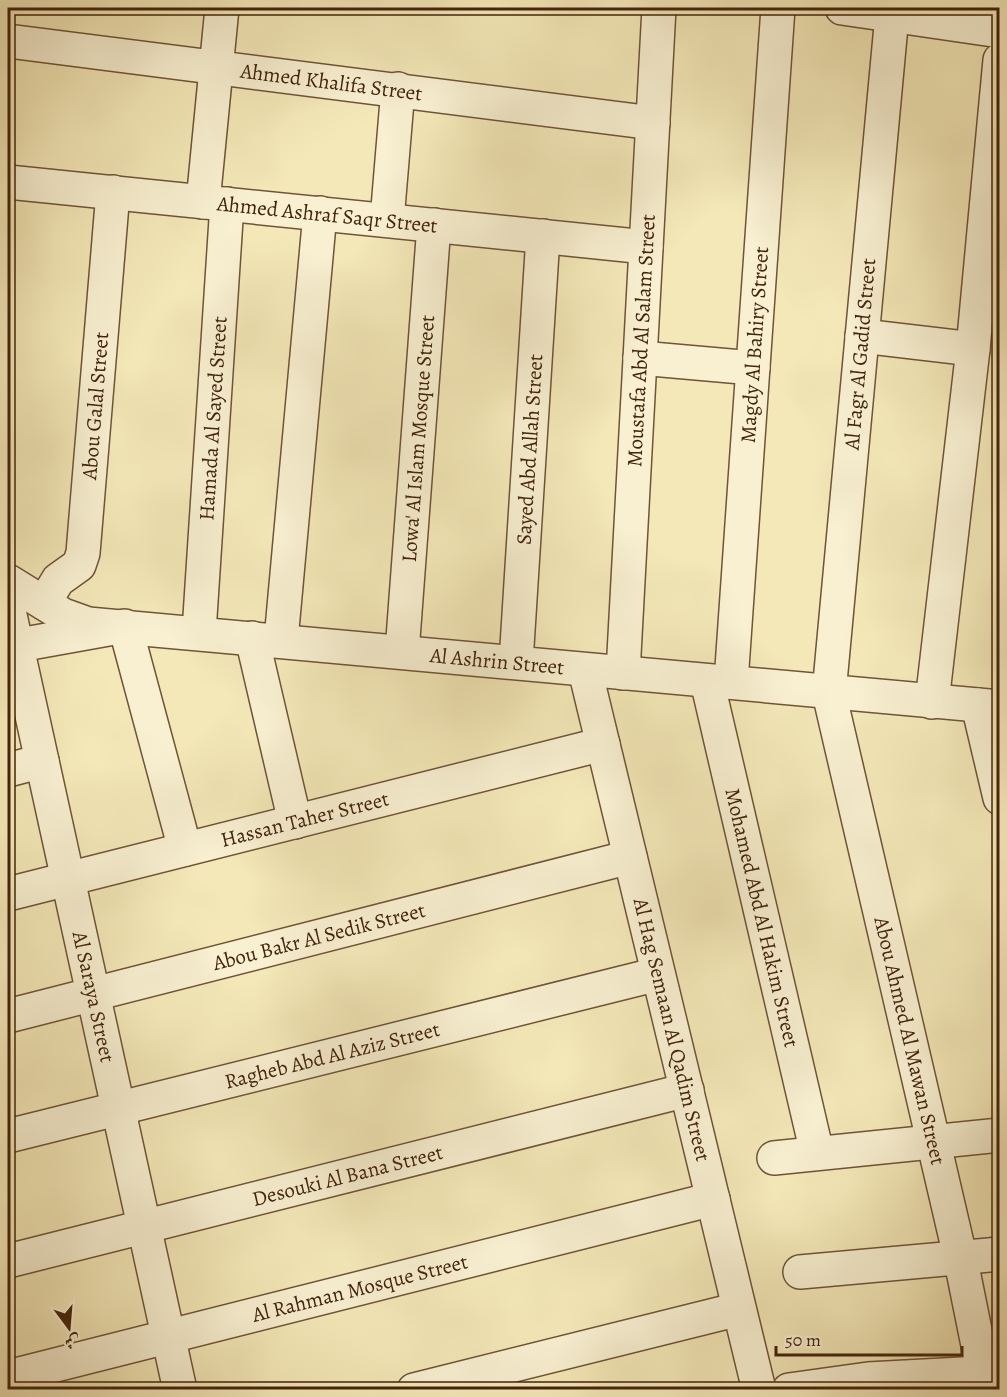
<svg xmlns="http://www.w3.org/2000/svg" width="1007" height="1397" font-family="Alegreya,Amiri,serif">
<rect width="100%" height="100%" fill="#f4e8b8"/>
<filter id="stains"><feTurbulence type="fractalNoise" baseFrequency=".00333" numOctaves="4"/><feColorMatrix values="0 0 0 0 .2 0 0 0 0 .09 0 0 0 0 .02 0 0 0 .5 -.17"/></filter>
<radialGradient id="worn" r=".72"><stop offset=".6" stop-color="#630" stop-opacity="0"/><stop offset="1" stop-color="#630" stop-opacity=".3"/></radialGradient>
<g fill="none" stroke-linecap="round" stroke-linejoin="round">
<defs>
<g id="minor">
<path d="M842,8l158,23"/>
<path id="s1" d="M892,15l-63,678 131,563 27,134"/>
<path id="s2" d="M8,41l645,82"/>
<path id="s3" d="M8,182l638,65"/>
<path d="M203,202l19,-194"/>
<path d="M387,220l11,-131"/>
<path d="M862,336l111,13"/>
<path d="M640,358l113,10"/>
<path id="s4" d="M8,581l55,34 25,9 912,83"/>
<path id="s5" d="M44,603l14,-23 21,-15 4,-12 30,-361"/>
<path id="s6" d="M8,606l172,784"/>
<path id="s7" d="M199,632l28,-428"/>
<path d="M252,638l43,184"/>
<path d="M281,640l39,-427"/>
<path d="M8,647l117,-21 60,223"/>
<path id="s8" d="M402,652l32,-427"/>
<path id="s9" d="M516,662l27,-426"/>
<path id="s10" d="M585,670l174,720"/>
<path id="s11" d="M623,673l36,-665"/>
<path id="s12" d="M707,681l110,472"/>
<path id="s13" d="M731,682l47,-674"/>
<path d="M932,702l41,-353 27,-289"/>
<path d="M978,705l22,93"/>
<path d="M8,770l34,-9"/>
<path id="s14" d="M8,894l595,-150"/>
<path id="s15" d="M8,1016l622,-159"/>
<path id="s16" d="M8,1136l650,-162"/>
<path d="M774,1158l226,-23"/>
<path id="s17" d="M8,1261l679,-171"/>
<path d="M800,1272l200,-18"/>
<path id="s18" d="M8,1377l705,-178"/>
<path d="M414,1390l325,-81"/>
<path d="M789,1390l79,-11 132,-7"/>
</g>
</defs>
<!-- minor casing -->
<use href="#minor" stroke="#6f5437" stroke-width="36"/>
<!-- minor -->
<use href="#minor" stroke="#f8f0d1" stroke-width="33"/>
</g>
<g text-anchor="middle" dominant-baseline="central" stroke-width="5" stroke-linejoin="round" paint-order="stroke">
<!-- street labels -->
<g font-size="21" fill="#43230c" stroke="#f8f0d1">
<text stroke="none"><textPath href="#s2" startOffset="326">Ahmed Khalifa Street</textPath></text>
<text stroke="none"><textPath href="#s3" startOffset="321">Ahmed Ashraf Saqr Street</textPath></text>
<text stroke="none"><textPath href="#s11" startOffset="333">Moustafa Abd Al Salam Street</textPath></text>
<text stroke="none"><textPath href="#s13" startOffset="338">Magdy Al Bahiry Street</textPath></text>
<text transform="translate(860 354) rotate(-85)">Al Fagr Al Gadid Street</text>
<text stroke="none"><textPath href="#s5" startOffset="213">Abou Galal Street</textPath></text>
<text stroke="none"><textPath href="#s7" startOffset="214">Hamada Al Sayed Street</textPath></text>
<text stroke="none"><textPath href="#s8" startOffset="214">Lowa' Al Islam Mosque Street</textPath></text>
<text stroke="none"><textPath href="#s9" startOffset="213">Sayed Abd Allah Street</textPath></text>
<text stroke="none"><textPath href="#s4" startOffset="502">Al Ashrin Street</textPath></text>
<text stroke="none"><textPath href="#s14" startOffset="306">Hassan Taher Street</textPath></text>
<text stroke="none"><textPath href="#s12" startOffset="243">Mohamed Abd Al Hakim Street</textPath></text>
<text stroke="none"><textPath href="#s15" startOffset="321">Abou Bakr Al Sedik Street</textPath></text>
<text stroke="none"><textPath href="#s6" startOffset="400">Al Saraya Street</textPath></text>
<text stroke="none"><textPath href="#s10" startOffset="370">Al Hag Semaan Al Qadim Street</textPath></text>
<text stroke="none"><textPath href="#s1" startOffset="1038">Abou Ahmed Al Mawan Street</textPath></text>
<text stroke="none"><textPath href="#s16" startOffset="334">Ragheb Abd Al Aziz Street</textPath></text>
<text stroke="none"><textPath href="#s17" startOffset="350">Desouki Al Bana Street</textPath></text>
<text stroke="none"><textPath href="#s18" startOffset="363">Al Rahman Mosque Street</textPath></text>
</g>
</g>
<!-- margin -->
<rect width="1007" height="1397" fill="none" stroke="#f4e8b8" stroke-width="30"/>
<rect x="9" y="9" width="989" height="1379" fill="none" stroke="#43230c" stroke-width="3"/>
<rect x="15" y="15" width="977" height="1367" fill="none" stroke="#43230c" stroke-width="1.5"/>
<!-- north arrow -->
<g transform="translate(69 1328) rotate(164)" stroke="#f8f0d1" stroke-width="4.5" paint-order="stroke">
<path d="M0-4.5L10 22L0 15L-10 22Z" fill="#43230c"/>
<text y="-9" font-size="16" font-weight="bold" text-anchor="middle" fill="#43230c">ش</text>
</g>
<!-- scale -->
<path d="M776 1346v9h186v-9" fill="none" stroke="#43230c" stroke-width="3"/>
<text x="785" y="1346" font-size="18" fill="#43230c" stroke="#f8f0d1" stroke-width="4.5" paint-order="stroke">50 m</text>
<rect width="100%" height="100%" filter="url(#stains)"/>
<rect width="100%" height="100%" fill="url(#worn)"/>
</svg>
